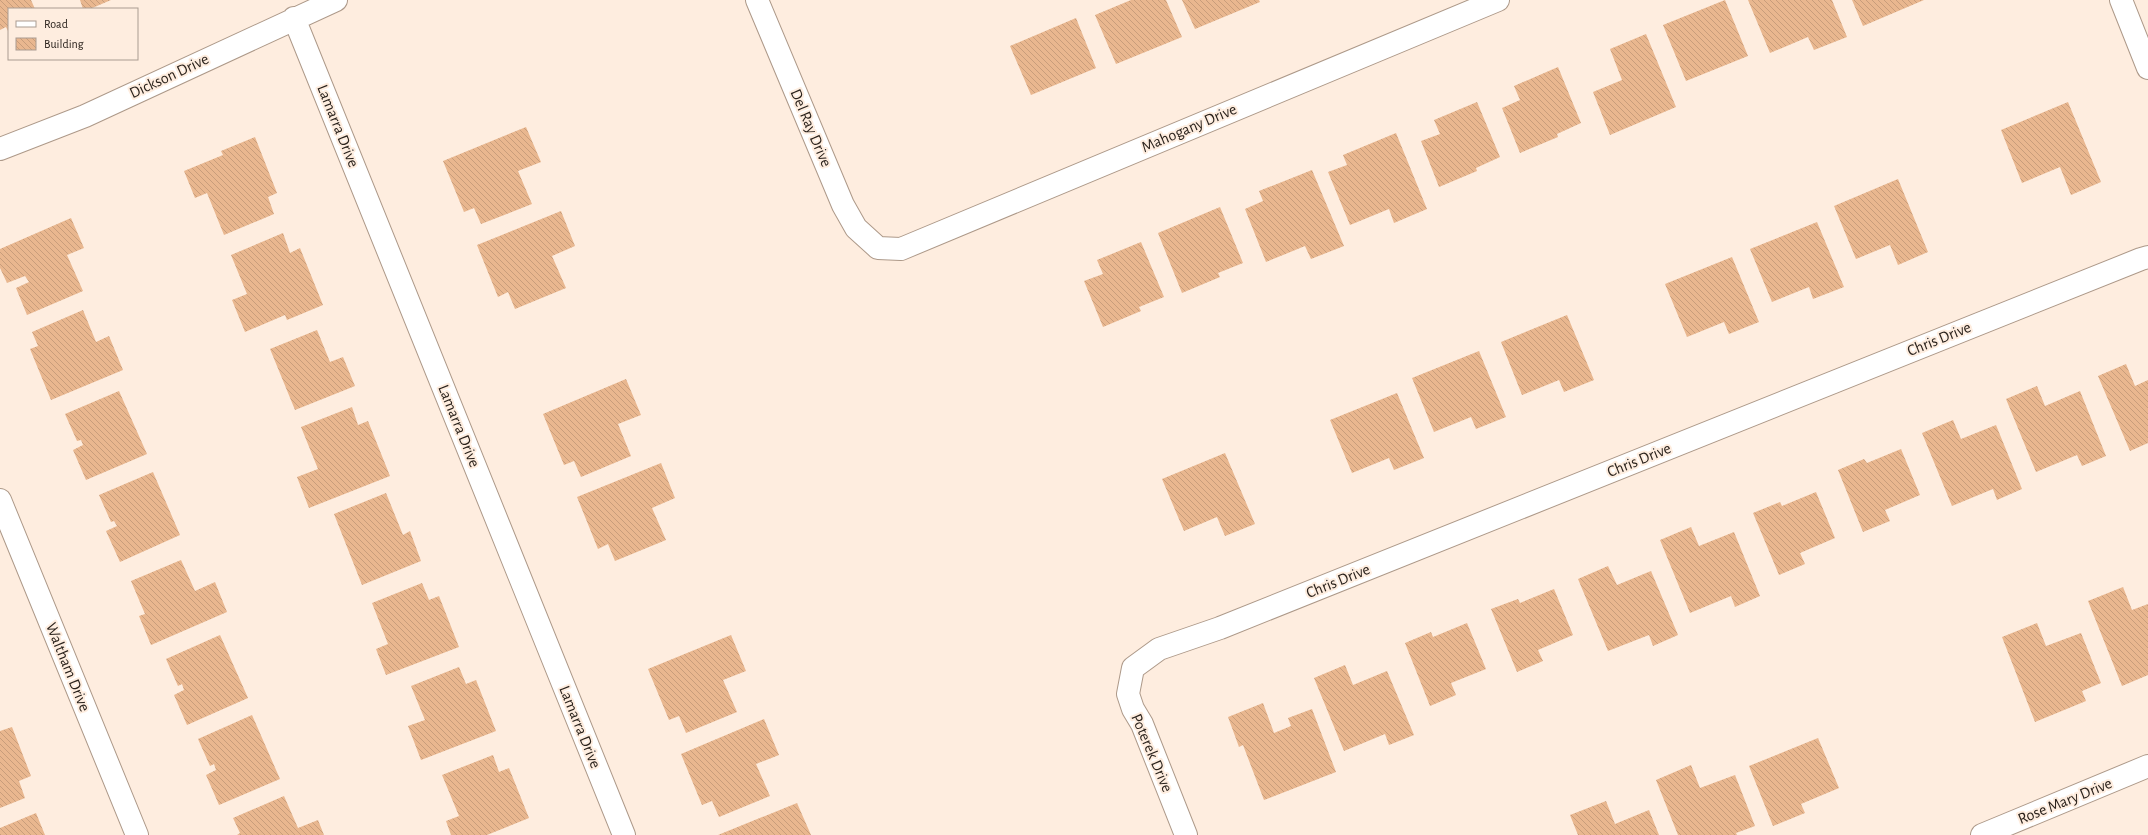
<svg xmlns="http://www.w3.org/2000/svg" width="2148" height="835" font-family="'Alegreya Sans',sans-serif">
<defs>
<pattern id="building-back-hatch" width="6" height="6" patternUnits="userSpaceOnUse"><rect width="6" height="6" fill="#e9b78f"/><path d="M-1 5l2 2M0 0l6 6M5-1l2 2" fill="none" stroke="#c89d7b"/></pattern>
</defs>
<rect width="100%" height="100%" fill="#feeddf"/>
<!-- building -->
<path fill="url(#building-back-hatch)" d="M0,0h31l4,9h-26v24l-3,-6 -6,3z
M80,0h31l-21,9h-7z
M1131,0h35l16,37 -66,27 -21,-49z
M1182,0h77l1,2 -65,27z
M1725,0l23,56 -62,25 -23,-56z
M1748,0h84l15,37 -33,13 -6,-13 -38,16z
M1852,0h72l-61,26z
M1076,18l20,50 -65,27 -21,-49z
M1646,34l30,73 -66,28 -17,-43 29,-12 -12,-31z
M1558,67l23,56 -24,11 1,3 -38,16 -18,-45 18,-8 -6,-14z
M1477,102l23,55 -24,11 1,3 -38,16 -18,-46 19,-7 -6,-14z
M2068,102l33,80 -30,13 -11,-28 -38,16 -21,-53z
M526,127l15,35 -23,9 14,33 -51,20 -7,-16 -10,4 -21,-51z
M1396,133l31,76 -33,14 -5,-14 -39,16 -22,-53 19,-7 -4,-10z
M255,137l22,56 -9,4 6,17 -50,21 -17,-42 -12,5 -11,-27 39,-16 -2,-4z
M1312,170l32,76 -33,13 -6,-13 -39,16 -21,-53 18,-8 -4,-10z
M1898,179l30,73 -30,13 -8,-20 -34,14 -22,-53z
M1220,207l23,56 -25,10 2,4 -38,16 -24,-60z
M561,211l14,35 -23,10 14,32 -51,21 -7,-17 -10,5 -21,-52z
M71,218l13,30 -17,7 16,36 -56,24 -11,-27 13,-6 -4,-6 -18,7 -7,-15v-19z
M1817,222l27,65 -31,12 -4,-12 -37,15 -22,-53z
M283,233l7,20 10,-5 23,57 -36,15 -2,-5 -40,17 -13,-32 15,-6 -16,-39z
M1141,242l23,55 -25,10 2,4 -38,16 -19,-46 19,-7 -6,-14z
M1732,257l27,65 -30,12 -5,-12 -37,15 -22,-53z
M83,310l13,32 13,-6 14,34 -72,30 -21,-51 8,-3 -6,-14z
M1567,315l27,65 -30,12 -5,-12 -37,15 -21,-53z
M317,330l13,32 13,-5 12,29 -60,24 -25,-61z
M1479,351l27,66 -30,12 -5,-12 -37,15 -22,-54z
M2126,364l9,22 13,-6v63l-18,8 -32,-75z
M626,379l15,36 -23,9 13,32 -50,21 -7,-16 -10,4 -21,-51z
M2037,386l8,20 35,-15 26,65 -24,10 -5,-11 -41,17 -30,-73z
M119,391l28,63 -61,26 -13,-30 10,-5 -2,-5 -4,1 -12,-27z
M1397,393l27,65 -30,12 -5,-12 -37,15 -22,-53z
M352,407l6,18 10,-4 22,55 -81,32 -12,-31 21,-8 -17,-42z
M1953,420l8,19 35,-14 26,64 -25,11 -4,-11 -41,17 -30,-73z
M1901,449l19,46 -35,15 5,11 -27,11 -25,-62 26,-11 3,4z
M1225,453l30,71 -30,12 -8,-19 -33,14 -22,-52z
M661,463l14,35 -23,10 14,32 -51,21 -7,-17 -10,5 -21,-52z
M153,472l27,63 -60,27 -14,-31 11,-5 -3,-5 -3,1 -12,-27z
M1816,492l19,46 -35,15 5,11 -26,11 -26,-62 27,-11 2,4z
M386,493l17,42 7,-4 11,30 -59,24 -28,-71z
M1691,527l8,19 35,-14 26,64 -25,11 -4,-11 -41,17 -30,-73z
M181,560l14,31 20,-9 12,30 -76,33 -12,-29 6,-2 -14,-33z
M1608,566l9,19 34,-14 27,64 -25,11 -4,-11 -41,16 -30,-72z
M422,583l7,17 10,-4 20,51 -73,28 -10,-26 12,-5 -16,-41z
M2123,587l9,23 16,-6v71l-26,11 -34,-85z
M1554,589l19,46 -35,15 5,11 -26,11 -26,-63 27,-10 2,4z
M1467,623l19,46 -35,14 5,12 -26,11 -25,-63 26,-11 2,5z
M2037,623l9,23 35,-13 20,50 -19,8 4,10 -51,21 -33,-85z
M220,635l28,63 -61,27 -13,-30 10,-5 -2,-6 -4,2 -12,-27z
M731,635l15,36 -23,9 14,32 -51,21 -7,-17 -10,4 -21,-51z
M1345,665l8,20 34,-14 27,64 -25,10 -4,-11 -41,17 -30,-73z
M459,667l7,17 10,-4 20,51 -75,29 -13,-34 17,-6 -14,-34z
M1263,703l11,30 17,-7 -3,-8 24,-9 24,63 -72,28 -21,-55 -4,2 -11,-30z
M252,715l28,64 -61,26 -13,-30 10,-5 -2,-6 -4,2 -12,-27z
M764,719l15,36 -23,9 14,32 -51,21 -7,-16 -10,4 -21,-51z
M12,727l19,49 -12,5 6,17 -25,10v-77z
M1818,738l21,50 -38,16 4,9 -32,13 -24,-60z
M493,755l6,17 10,-4 20,50 -42,17h-36l-5,-14 13,-5 -17,-41z
M1691,765l9,23 35,-13 20,51 -19,7 1,2h-59l-22,-55z
M284,796l14,32 20,-8 6,15h-87l3,-2 -7,-15z
M1606,801l9,23 34,-14 10,25h-81l-8,-20z
M797,803l14,32h-93z
M36,813l9,22h-45v-7z"/>
<g fill="none" stroke-linecap="round" stroke-linejoin="round">
<defs>
<path id="minor" d="M757,0l86,205 13,23 22,20 23,1 597,-249
M2121,0l27,68
M294,18l330,817
M0,149l85,-33 251,-116
M0,500l137,335
M1186,835l-44,-111 -9,-15 -5,-15 5,-26 26,-19 61,-21 921,-369 7,-2
M1982,835l166,-69"/>
</defs>
<!-- minor casing -->
<use href="#minor" stroke="#ad9989" stroke-width="24"/>
<!-- minor -->
<use href="#minor" stroke="#fff" stroke-width="22"/>
</g>
<g text-anchor="middle" dominant-baseline="central" stroke-width="4" stroke-linejoin="round" paint-order="stroke">
<!-- street labels -->
<g font-size="16" fill="#2a221c" stroke="#feeddf">
<text transform="translate(169 76) rotate(-25)">Dickson Drive</text>
<text transform="translate(338 126) rotate(68)">Lamarra Drive</text>
<text transform="translate(811 128) rotate(67)">Del Ray Drive</text>
<text transform="translate(1189 128) rotate(-23)">Mahogany Drive</text>
<text transform="translate(1939 339) rotate(-22)">Chris Drive</text>
<text transform="translate(459 426) rotate(68)">Lamarra Drive</text>
<text transform="translate(1639 460) rotate(-22)">Chris Drive</text>
<text transform="translate(1338 581) rotate(-22)">Chris Drive</text>
<text transform="translate(68 667) rotate(68)">Waltham Drive</text>
<text transform="translate(580 727) rotate(68)">Lamarra Drive</text>
<text transform="translate(1152 753) rotate(67)">Poterek Drive</text>
<text transform="translate(2065 801) rotate(-22)">Rose Mary Drive</text>
</g>
</g>
<!-- legend -->
<rect x="8" y="8" width="130" height="52" fill="#feeddf" stroke="#a99c91"/>
<rect x="16" y="21" width="20" height="6" fill="#ffffff" stroke="#a99c91"/>
<text x="44" y="28" font-size="12" fill="#2a221c">Road</text>
<rect x="16" y="38" width="20" height="12" fill="url(#building-back-hatch)" stroke="#a99c91"/>
<text x="44" y="48" font-size="12" fill="#2a221c">Building</text>
</svg>
